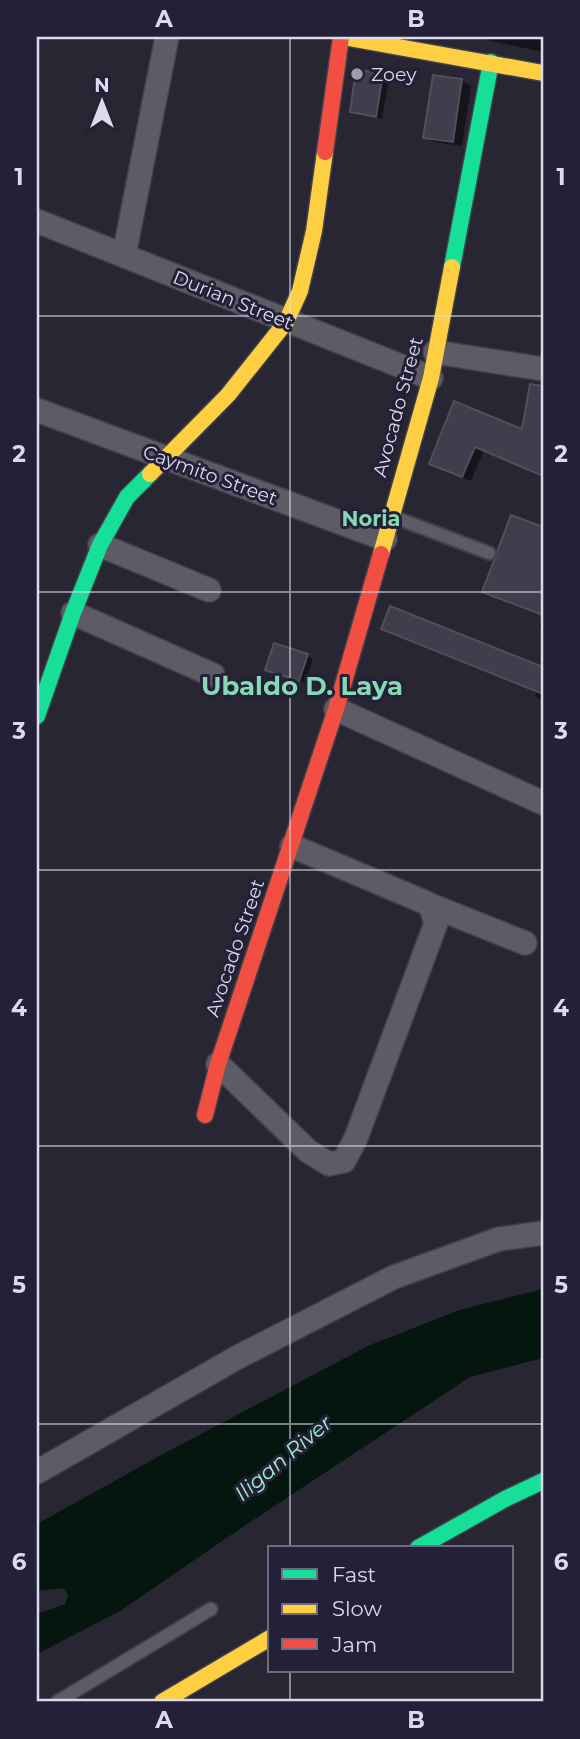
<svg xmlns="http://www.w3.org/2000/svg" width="580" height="1739" font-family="Montserrat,sans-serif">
<rect width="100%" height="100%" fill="#272632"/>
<!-- water -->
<path fill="#04160d" d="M543,1289v69l-73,19 -223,147 -127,87 -83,43v-40l28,-10 3,-8 -4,-8 -27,3v-67l126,-70 205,-108 91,-36z"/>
<!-- shadow -->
<path fill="#0007" d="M472,37h71v15z
M383,75l6,4 -7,40 -24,-4 -6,-4z
M462,81l9,5 -9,60 -28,-4 -9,-5z
M531,386l12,2v88l-59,-26 -13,31 -31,-13 15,-65 69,29z
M512,517l31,12v101l-4,-2 4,-12 -59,-25z
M391,609l152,60v32l-8,-5 2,-5 -154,-63z
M307,656l6,3 -8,24 -38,-14z"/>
<!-- building -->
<path fill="#403e4c" stroke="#504f5a" stroke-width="2" d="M356,69l27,5 -7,43 -26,-5z
M433,75l29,4 -9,63 -30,-4z
M530,384l13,2v90l-68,-29 -13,30 -33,-13 25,-63 68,28z
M511,515l32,12v88l-61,-23z
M390,606l153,61v27l-162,-65z
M274,643l34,11 -9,27 -34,-11z"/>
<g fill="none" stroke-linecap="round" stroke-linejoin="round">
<defs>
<path id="lane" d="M391,516l98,37
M57,1702l154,-93"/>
<path id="street" d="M37,221l394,157
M124,255l43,-218
M435,352l108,17
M37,410l348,129
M100,545l109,45
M73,613l140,62
M336,709l207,94
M430,905l95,38
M218,1064l90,87 21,13 15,-3 12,-23 80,-215 -6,-18 -8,-4 -130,-55
M37,1472l201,-115 156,-80 105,-38 44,-6"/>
<path id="fast" d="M452,267l39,-205
M37,716l36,-103 27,-68 27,-48 23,-23
M418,1548l87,-49 38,-18"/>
<path id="slow" d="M343,37l200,36
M150,474l78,-79 58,-73 14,-31 14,-60 11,-79
M381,554l50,-176 21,-111
M162,1702l108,-64"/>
<path id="jam" d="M325,152l16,-115
M205,1115l13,-51 118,-355 45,-155"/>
</defs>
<!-- lane casing -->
<use href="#lane" stroke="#41414c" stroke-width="16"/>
<!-- street casing -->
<use href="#street" stroke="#41414c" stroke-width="26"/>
<!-- fast casing -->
<use href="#fast" stroke="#41414c" stroke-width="19"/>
<!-- slow casing -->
<use href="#slow" stroke="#41414c" stroke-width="19"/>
<!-- jam casing -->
<use href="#jam" stroke="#41414c" stroke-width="19"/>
<!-- lane -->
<use href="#lane" stroke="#5d5c66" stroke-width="12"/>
<!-- street -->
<use href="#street" stroke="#5d5c66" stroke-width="23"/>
<!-- fast -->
<use href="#fast" stroke="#16e098" stroke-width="16"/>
<!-- slow -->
<use href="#slow" stroke="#ffcf43" stroke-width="16"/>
<!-- jam -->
<use href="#jam" stroke="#f24e42" stroke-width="16"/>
</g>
<!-- grid -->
<path fill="none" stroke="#dbdbeb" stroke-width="2" stroke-opacity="0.55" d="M290,37v1511M37,316h506M37,592h506M37,870h506M37,1146h506M37,1424h506M290,1671v31"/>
<!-- markers -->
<circle fill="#9c9caa" stroke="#232038" stroke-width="2.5" cx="357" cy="74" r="7"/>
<g text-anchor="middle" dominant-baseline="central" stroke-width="6" stroke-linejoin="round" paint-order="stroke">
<!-- poi labels -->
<g font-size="19" fill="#dbdbeb" stroke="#232038" text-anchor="start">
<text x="371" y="74">Zoey</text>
</g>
<!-- street labels -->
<g font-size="19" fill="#dbdbeb" stroke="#232038">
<text transform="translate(233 300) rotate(22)">Durian Street</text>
<text transform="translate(398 407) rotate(-75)">Avocado Street</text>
<text transform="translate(210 475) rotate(20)">Caymito Street</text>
<text transform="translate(235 948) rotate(-71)">Avocado Street</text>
</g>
<!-- neighbourhood labels -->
<g font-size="21" font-weight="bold" fill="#85dab3" stroke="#232038">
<text x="371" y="518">Noria</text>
</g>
<!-- water labels -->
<g font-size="21" font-style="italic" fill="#9df1ca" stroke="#232038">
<text transform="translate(283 1458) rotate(-40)">Iligan River</text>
</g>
<!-- district labels -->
<g font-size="26" font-weight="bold" fill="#85dab3" stroke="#232038">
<text x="302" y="686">Ubaldo D. Laya</text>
</g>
</g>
<!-- border -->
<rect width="580" height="1739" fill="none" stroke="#232038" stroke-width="77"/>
<!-- legend -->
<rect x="268" y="1546" width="245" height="126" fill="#232038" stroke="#6d6b80" stroke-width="2"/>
<rect x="282" y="1569" width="35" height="10" fill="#16e098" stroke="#6d6b80" stroke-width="2"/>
<text x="332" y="1582" font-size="21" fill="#dbdbeb">Fast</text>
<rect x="282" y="1604" width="35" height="10" fill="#ffcf43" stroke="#6d6b80" stroke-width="2"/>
<text x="332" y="1616" font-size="21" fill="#dbdbeb">Slow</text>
<rect x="282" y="1639" width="35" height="10" fill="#f24e42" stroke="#6d6b80" stroke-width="2"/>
<text x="332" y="1652" font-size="21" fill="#dbdbeb">Jam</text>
<!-- north arrow -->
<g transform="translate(102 102)" stroke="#232038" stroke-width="5" paint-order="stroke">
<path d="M0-5L12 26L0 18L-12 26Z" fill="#dbdbeb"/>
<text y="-10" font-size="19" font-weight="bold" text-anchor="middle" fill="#dbdbeb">N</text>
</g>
<rect x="38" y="38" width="504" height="1662" fill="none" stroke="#dbdbeb" stroke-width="2.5"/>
<g font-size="23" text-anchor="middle" font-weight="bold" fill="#dbdbeb">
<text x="164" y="27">A</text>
<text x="416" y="27">B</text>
<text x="19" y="185">1</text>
<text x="561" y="185">1</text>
<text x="19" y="462">2</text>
<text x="561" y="462">2</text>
<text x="19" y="739">3</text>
<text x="561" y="739">3</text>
<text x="19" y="1016">4</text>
<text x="561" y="1016">4</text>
<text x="19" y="1293">5</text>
<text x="561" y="1293">5</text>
<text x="19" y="1570">6</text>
<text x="561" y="1570">6</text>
<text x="164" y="1728">A</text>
<text x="416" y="1728">B</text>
</g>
</svg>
